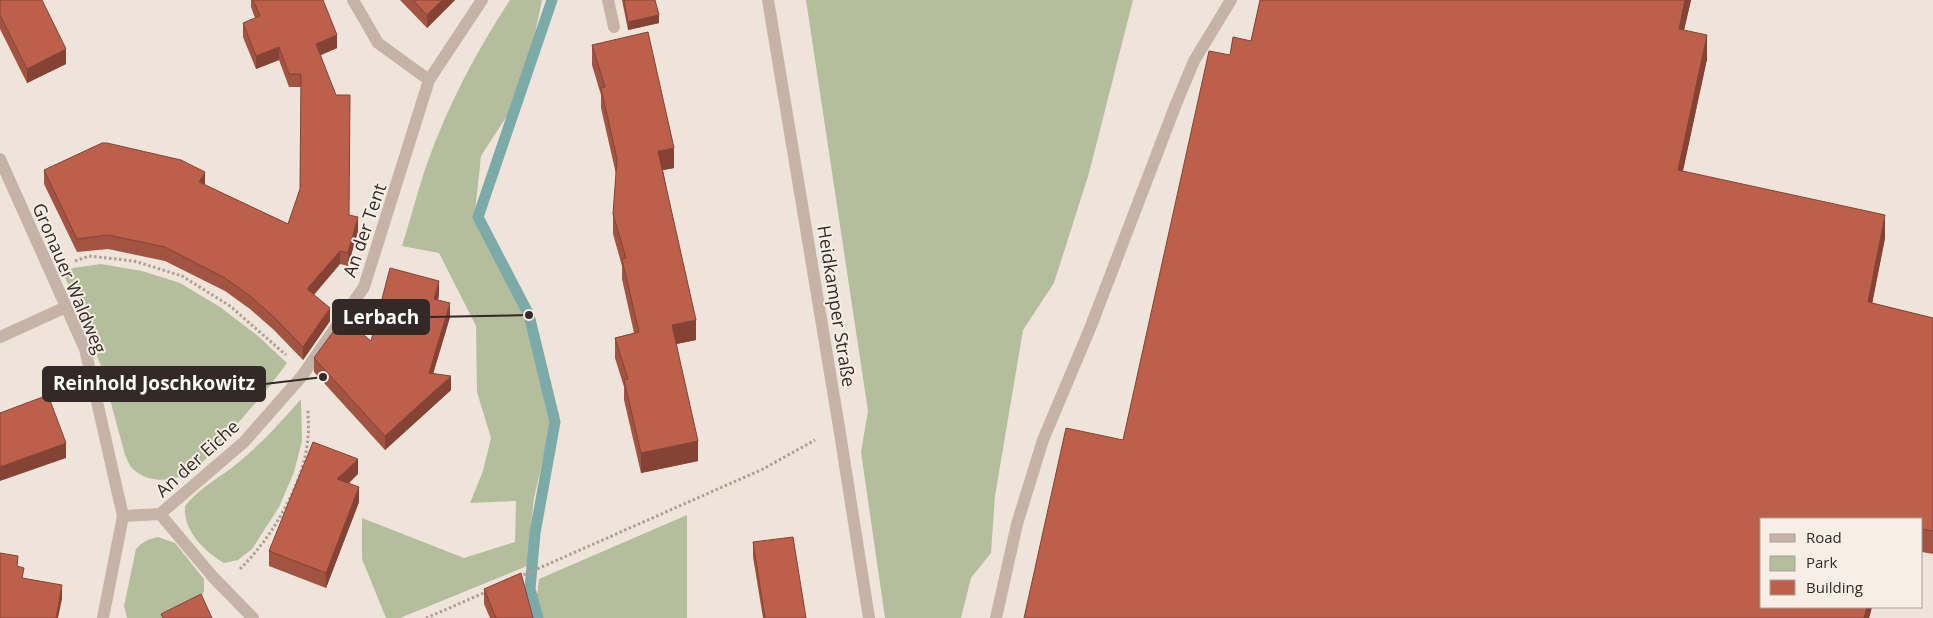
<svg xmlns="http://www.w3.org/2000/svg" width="1933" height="618" font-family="'Open Sans',sans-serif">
<rect width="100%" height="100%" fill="#efe4da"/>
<!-- green -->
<path fill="#b4bd9c" d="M510,0h32l-19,91 -42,65 -7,65 44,72 33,131 -17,74 -7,68 -127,52h-14l-24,-59v-41l102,40 51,-16 1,-41 -46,2 13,-32 8,-33 -14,-46 -1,-66 -37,-73 -37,-7c9,-28 16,-57 26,-85 20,-56 49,-111 82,-161z
M806,0h327l-44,173 -35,110 -31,47 -28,166 -4,57 -20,25 -10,40h-76l-24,-166 7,-41z
M101,264l41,7 38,12 40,24 38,29 29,27c-20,28 -42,52 -64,77 -11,12 -22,26 -37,34 -16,8 -40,9 -54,-6 -3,-3 -5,-9 -7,-13l-24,-89 -38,-94 10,-4z
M301,399l1,42 -8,31 -15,35 -27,42 -14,11 -14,3c-20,-12 -41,-32 -39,-57 14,-18 36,-29 54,-44 22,-18 43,-41 62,-63z
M687,515v103h-148l-3,-14 3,-25z
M158,537l17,6 29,36v12l-2,5 -12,8 -26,14h-37l-3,-12 12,-57c6,-7 12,-10 22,-12z"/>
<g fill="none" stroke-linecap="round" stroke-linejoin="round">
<!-- stream -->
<path stroke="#7caaa9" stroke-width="11" d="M538,618l-8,-29 5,-56 20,-111 -26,-107 -51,-98 74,-217"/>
<!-- path -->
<path stroke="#b29d92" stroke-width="3" stroke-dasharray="2.5 2.5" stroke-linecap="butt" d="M75,261l14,-5 45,5 48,15 48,30 56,49
M240,569c32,-31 65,-87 68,-132 1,-9 0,-18 0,-27
M519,577l244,-108 52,-29
M426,618l62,-27"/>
<!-- lane -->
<path stroke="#c6b3a7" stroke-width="12" d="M608,0l6,27
M996,618l21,-94 26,-84 48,-114 85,-222 18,-43 37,-61"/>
<!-- street -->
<path stroke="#c6b3a7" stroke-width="12" d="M353,0l25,43 51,37
M768,0l71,427 30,191
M0,159l85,190 38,167 -20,102
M0,337l66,-30
M160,514l53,63 40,41
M123,516l37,-2 84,-72 58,-66 62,-89 65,-207 53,-80"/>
</g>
<!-- wall -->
<path fill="#a25341" d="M0,0l66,64 -39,19 -27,-54z
M251,0h2l84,48 -16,7 28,160 9,16 -10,35 -8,-2 -26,31 16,26 -27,39 -29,-30 -24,-21 -25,-18 -60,-30 -57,-12 -31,3 -33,-68v-14l161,15 83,39 12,-35 1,-102h-12l-10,-27 -23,9 -13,-32v-14l12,-5 -4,-11z
M400,0h55l-28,28z
M622,0h33l4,23 -31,7z
M1260,0h431l-7,30 23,29 -24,112 202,67 -13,65 61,15v236l-11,-2v-33h-160l110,88 -3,11h-845l99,-178 107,-385 21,-14z
M592,45l82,123 -11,2 33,170 -20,4 22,117 -57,12 -17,-73v-13l-9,-29v-20l19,-5 -12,-54v-13l-9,-32v-20l3,-40 -15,-66v-13l-9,-30z
M439,295l-1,5 12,17 -17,57 18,16 -66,60 -71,-78v-14l57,-17z
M358,474l-9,9 10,19 -33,86 -57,-22v-15z
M753,542l53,76h-43l-10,-61z
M484,589l49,29h-43l-6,-14z"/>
<!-- shaded-wall -->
<path fill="#844335" d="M442,0h13l-28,28v-13z
M1685,0h6l-12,52v-23z
M659,15v8l-31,7v-8z
M337,35v13l-21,9v-13z
M1707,35v24l-29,134v-23z
M279,47v13l-23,9v-13z
M66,49v15l-39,19v-14z
M674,148v20l-16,3v-20z
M205,172v13l-6,-3z
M1885,215v23l-17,87v-23z
M358,217v14l-10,35v-13z
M340,251v13l-33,38v-13z
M439,281v14l-5,18v-14z
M450,303v14l-21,70v-14z
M330,308v13l-27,39v-13z
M696,320v20l-24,5v-20z
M451,376v14l-66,60v-14z
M698,441v20l-57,12v-20z
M66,443v15l-66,23v-14z
M358,459v15l-21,20v-15z
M359,487v15l-33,86v-15z
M62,585v14l-4,19h-2z
M1867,607h5l-3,11h-5z"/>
<!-- building -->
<path fill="#bc604c" stroke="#844335" d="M0,0h42l24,49 -39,20 -27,-54z
M253,0h70l14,35 -21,9 20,51h14l-1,120 9,2 -10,36 -8,-2 -33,38 23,19 -27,39 -29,-30 -24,-21 -25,-18 -60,-31 -57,-12 -31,4 -33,-69 58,-27h5l74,17 24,12 -6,10 89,42 12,-35 1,-115h-12l-10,-27 -23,9 -13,-33 17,-7z
M413,0h29l-15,15z
M624,0h31l4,15 -31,7z
M1260,0h425l-6,29 28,6 -29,135 207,45 -17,87 65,16v213l-11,-2v-10h-160v88h105l-3,11h-840l42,-190 57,12 86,-389 21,4 3,-18 18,4z
M648,32l26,116 -16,3 38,169 -24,5 26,116 -57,12 -17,-73 4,-1 -13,-41 24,-6 -17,-73 4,-1 -13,-44 4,-55 -16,-71 4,-1 -13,-42z
M390,268l49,13 -5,18 16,4 -21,70 22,3 -66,60 -71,-78 29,-40 28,23z
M48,395l18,48 -66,24v-54z
M313,442l45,17 -21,20 22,8 -33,86 -57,-22z
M793,537l13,81h-41l-12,-76z
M0,553l18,3 -1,10 7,2 -2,10 40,7 -6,33h-56z
M521,573l12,45h-37l-12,-29z
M201,594l11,24h-49l-2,-4z"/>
<g text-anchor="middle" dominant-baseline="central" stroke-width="4" stroke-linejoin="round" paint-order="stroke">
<!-- street labels -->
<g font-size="18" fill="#332a27" stroke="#f7eee6">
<text transform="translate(364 230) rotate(-71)">An der Tent</text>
<text transform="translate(70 278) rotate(67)">Gronauer Waldweg</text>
<text transform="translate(837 306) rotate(81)">Heidkamper Straße</text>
<text transform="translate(197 458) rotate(-42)">An der Eiche</text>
</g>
</g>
<!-- callouts -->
<path fill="none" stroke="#332a27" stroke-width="2" d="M529 315L429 317M323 377L265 384"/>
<g fill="#332a27" stroke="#f7eee6" stroke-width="2">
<circle cx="529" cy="315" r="5"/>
<circle cx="323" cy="377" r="5"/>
</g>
<g fill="#332a27" stroke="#332a27" stroke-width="2">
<rect x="333" y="300" width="96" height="34" rx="5"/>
<rect x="43" y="367" width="222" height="34" rx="5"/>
</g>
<g font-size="19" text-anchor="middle" font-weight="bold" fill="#fff">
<text x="381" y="324">Lerbach</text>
<text x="154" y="390">Reinhold Joschkowitz</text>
</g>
<!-- legend -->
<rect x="1760" y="518" width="162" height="90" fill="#f7eee6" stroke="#a9a09a"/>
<rect x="1770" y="534" width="25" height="8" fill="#c6b3a7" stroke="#a9a09a"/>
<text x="1806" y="543" font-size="15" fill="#332a27">Road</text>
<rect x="1770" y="556" width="25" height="15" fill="#b4bd9c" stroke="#a9a09a"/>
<text x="1806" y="568" font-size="15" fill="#332a27">Park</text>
<rect x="1770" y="580" width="25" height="15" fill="#bc604c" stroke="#a9a09a"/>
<text x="1806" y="593" font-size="15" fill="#332a27">Building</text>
</svg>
